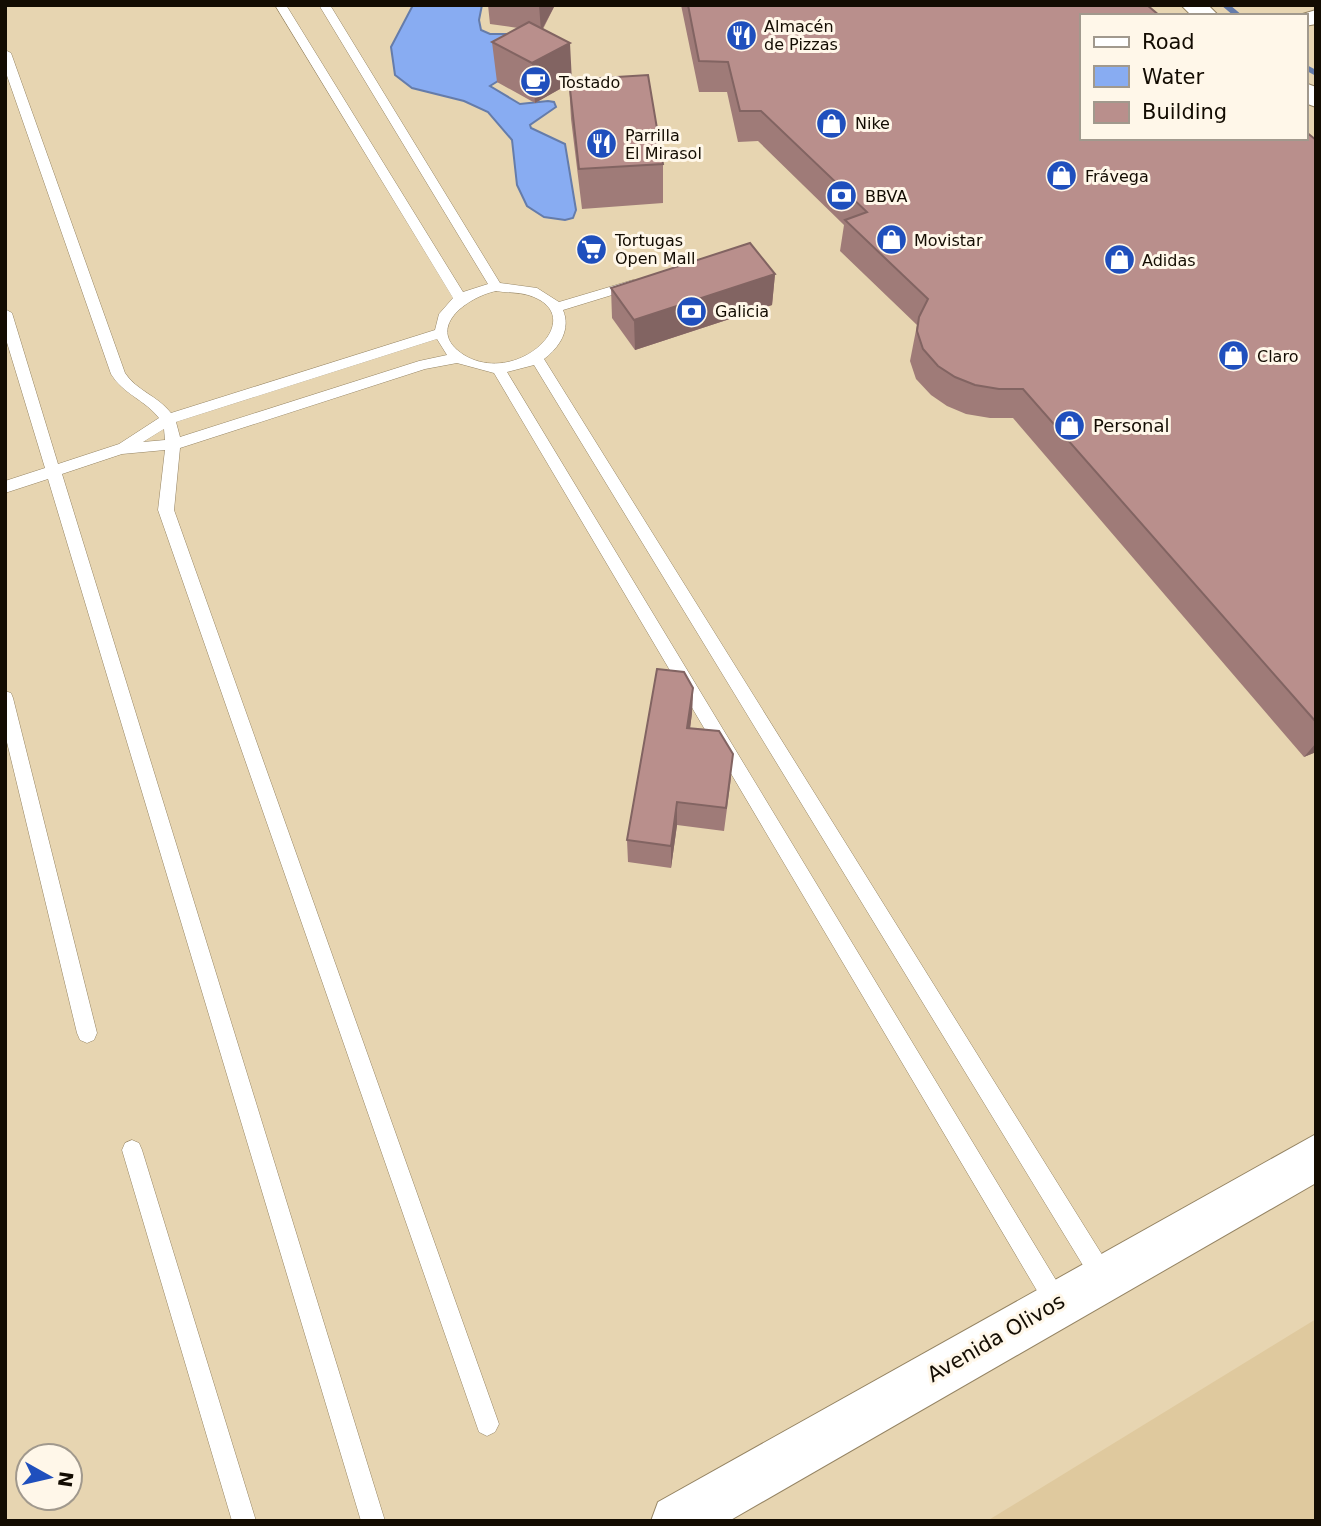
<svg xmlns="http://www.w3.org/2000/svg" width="1321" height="1526" font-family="'DejaVu Sans',sans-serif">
<rect width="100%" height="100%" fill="#e7d5b1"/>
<!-- built -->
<path fill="#dfc99e" d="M1316,1319v202h-329z"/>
<!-- water -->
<path fill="#88acf2" stroke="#657caa" stroke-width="2" d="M413,5h69l-3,15 2,10 9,4h34l11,24 -45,28 30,18 28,-3 6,1 2,5 -26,18 1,3 34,16 11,66 -3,8 -8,2 -21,-3 -17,-11 -10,-21 -5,-45 -24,-28 -24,-11 -52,-13 -17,-13 -4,-28z"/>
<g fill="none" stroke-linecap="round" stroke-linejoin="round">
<!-- stream -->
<path fill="#657caa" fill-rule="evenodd" d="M1221,5h9l13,11h-9z
M1305,64l11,6v6l-11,-6z"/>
<defs>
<path id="lane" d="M275,5h11l177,287 25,-8 -169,-279h11l170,278 37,5 22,14 74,-22 5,1v6l-75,23c8,19 -3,37 -19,49l567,910 3,8 -3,8 -8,3 -8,-3 -561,-920 -27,7 558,923 3,8 -3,8 -8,3 -8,-3 -555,-938 -37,-10 -32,6 -245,79 -6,62 325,914 -4,8 -8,4 -8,-4 -321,-922 7,-60 -43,4 -60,20 323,1047h-24l-313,-1042 -43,14v-12l40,-13 -40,-132v-27l7,4 46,151 61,-20 40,-26c-14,-18 -36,-24 -48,-44l-106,-304v-20l6,3 114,320c12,18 33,23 46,40l264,-83 4,-16 14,-16zM496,291c10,2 22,1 32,4 65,20 -10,93 -64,60 -41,-26 3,-58 32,-64zM437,339l10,16 -28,6 -239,76 -4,-15zM164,429l1,11 -22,2z
M5,691l6,2 2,5 84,335 -3,7 -7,3 -7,-3 -3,-7 -72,-299z
M132,1140l7,3 3,7 114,371h-24l-110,-371 3,-7z"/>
<path id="street" d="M1316,10v14l-11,2v-10h-9z"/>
<path id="secondary" d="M1181,5h27l11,11h-27z
M1305,83l11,4v20l-11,-4z
M1316,1134v49l-587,338h-78l7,-19z"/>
</defs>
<!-- lane casing -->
<use href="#lane" stroke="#958463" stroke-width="1"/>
<!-- street casing -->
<use href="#street" stroke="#958463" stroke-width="2"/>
<!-- secondary casing -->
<use href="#secondary" stroke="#958463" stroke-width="2"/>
<!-- lane -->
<use href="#lane" fill="#fff" fill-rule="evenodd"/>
<!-- street -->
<use href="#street" fill="#fff" fill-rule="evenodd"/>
<!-- secondary -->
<use href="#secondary" fill="#fff" fill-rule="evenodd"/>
</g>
<!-- wall -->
<path fill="#9f7b78" d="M488,5h67l-12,24 29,51 91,84v39l-81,6 -11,-90 -2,-35 -34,19 -38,-21 -5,-40 26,-14 -28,-4z
M681,5h466l169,135v612l-12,5 -291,-339h-23l-24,-4 -19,-8 -16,-11 -15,-16 -6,-18 7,-36 -77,-74 4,-26 -86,-84 -20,1 -11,-50h-28z
M775,274l-3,31 -137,45 -23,-32 -1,-30z
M693,688l-1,25 -2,15 41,50 -7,53 -47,-6 -6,43 -43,-6 -1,-22z"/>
<!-- shaded-wall -->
<path fill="#826462" d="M539,5h16l-14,26z
M570,43l2,39 -37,21 -3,-40z
M775,274l-3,31 -137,45 -1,-30z
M693,688l-1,25 -5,39v-24z
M1316,743v9l-12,5z
M677,802v23l-6,43v-22z"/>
<!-- building -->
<path fill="#b98f8c" stroke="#826462" stroke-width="2" d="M688,5h459l13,11h-79v122h224v-7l11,9v582l-293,-333h-24l-24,-4 -20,-8 -17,-11 -15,-17 -6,-18 2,-14 9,-18 -83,-79 22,-8 -106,-101h-21l-12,-49 -29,-1z
M529,22l41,21 -38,20 -40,-21z
M648,75l15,89 -84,5 -10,-89z
M750,243l25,31 -141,46 -23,-32z
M657,669l27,3 9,16 -6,40 32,3 14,23 -7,54 -49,-6 -6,44 -44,-6z"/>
<!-- icons -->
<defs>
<symbol id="restaurant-disc" viewBox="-11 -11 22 22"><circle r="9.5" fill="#1f4fbd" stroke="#fff7e9"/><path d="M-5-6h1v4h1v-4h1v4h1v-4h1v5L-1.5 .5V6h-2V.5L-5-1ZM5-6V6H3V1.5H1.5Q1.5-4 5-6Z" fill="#fff"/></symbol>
<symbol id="cafe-disc" viewBox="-11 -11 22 22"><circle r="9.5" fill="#1f4fbd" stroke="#fff7e9"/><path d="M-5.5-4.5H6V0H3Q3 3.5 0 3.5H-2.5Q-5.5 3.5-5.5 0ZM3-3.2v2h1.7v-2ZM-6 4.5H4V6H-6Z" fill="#fff"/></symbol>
<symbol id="shop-disc" viewBox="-11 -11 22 22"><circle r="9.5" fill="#1f4fbd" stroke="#fff7e9"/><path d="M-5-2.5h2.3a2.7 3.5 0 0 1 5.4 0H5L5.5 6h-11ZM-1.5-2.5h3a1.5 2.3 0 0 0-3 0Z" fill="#fff"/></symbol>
<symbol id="bank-disc" viewBox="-11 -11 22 22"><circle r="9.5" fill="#1f4fbd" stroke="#fff7e9"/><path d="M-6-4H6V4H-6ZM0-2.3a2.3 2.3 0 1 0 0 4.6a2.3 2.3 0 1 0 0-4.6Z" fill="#fff"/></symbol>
<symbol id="supermarket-disc" viewBox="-11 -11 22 22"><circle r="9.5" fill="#1f4fbd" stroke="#fff7e9"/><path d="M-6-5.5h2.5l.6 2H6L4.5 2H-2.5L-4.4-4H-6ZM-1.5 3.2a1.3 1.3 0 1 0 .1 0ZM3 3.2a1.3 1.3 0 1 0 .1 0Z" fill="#fff"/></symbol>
</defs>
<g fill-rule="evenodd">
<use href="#restaurant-disc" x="724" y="18" width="35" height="35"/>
<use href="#cafe-disc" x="518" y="64" width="35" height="35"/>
<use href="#shop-disc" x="814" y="106" width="35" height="35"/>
<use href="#restaurant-disc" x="584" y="126" width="35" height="35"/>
<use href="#shop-disc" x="1044" y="158" width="35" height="35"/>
<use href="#bank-disc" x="824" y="178" width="35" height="35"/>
<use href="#shop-disc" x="874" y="222" width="35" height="35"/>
<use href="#supermarket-disc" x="574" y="232" width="35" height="35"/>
<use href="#shop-disc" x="1102" y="242" width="35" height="35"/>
<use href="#bank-disc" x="674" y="294" width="35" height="35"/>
<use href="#shop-disc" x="1216" y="338" width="35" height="35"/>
<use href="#shop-disc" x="1052" y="408" width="35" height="35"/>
</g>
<g text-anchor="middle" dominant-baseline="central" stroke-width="6" stroke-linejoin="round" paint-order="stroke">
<!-- far-poi labels -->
<g font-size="16" fill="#130c02" stroke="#fff7e9" text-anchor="start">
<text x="764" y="26">Almacén<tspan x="764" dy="18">de Pizzas</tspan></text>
<text x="559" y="82">Tostado</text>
<text x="855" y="123">Nike</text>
<text x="625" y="135">Parrilla<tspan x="625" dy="18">El Mirasol</tspan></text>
<text x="1085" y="176">Frávega</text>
<text x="865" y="196">BBVA</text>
<text x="615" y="240">Tortugas<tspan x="615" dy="18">Open Mall</tspan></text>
<text x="914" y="240">Movistar</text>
<text x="1142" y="260">Adidas</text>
<text x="715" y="311">Galicia</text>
<text x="1257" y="356">Claro</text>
</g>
<!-- poi labels -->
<g font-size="18" fill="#130c02" stroke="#fff7e9" text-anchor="start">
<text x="1093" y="425">Personal</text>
</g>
<!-- near-street labels -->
<g font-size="21" fill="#130c02" stroke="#fff7e9">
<text transform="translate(996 1338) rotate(-30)">Avenida Olivos</text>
</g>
</g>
<!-- border -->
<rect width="1321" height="1526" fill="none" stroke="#130c02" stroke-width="14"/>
<!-- legend -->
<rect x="1080" y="14" width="228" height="126" fill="#fff7e9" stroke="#a1998d" stroke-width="2"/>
<rect x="1094" y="37" width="35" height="10" fill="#ffffff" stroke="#a1998d" stroke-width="2"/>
<text x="1142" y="49" font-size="21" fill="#130c02">Road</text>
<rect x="1094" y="66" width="35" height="21" fill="#88acf2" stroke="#a1998d" stroke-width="2"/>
<text x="1142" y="84" font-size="21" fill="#130c02">Water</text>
<rect x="1094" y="102" width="35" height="21" fill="#b98f8c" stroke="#a1998d" stroke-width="2"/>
<text x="1142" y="119" font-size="21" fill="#130c02">Building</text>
<!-- north arrow -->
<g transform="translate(49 1477) rotate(98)"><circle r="33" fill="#fff7e9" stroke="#a1998d" stroke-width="2"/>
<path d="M0-5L12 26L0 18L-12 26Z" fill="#1f4fbd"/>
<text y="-10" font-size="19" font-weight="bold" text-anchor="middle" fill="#130c02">N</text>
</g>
</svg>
